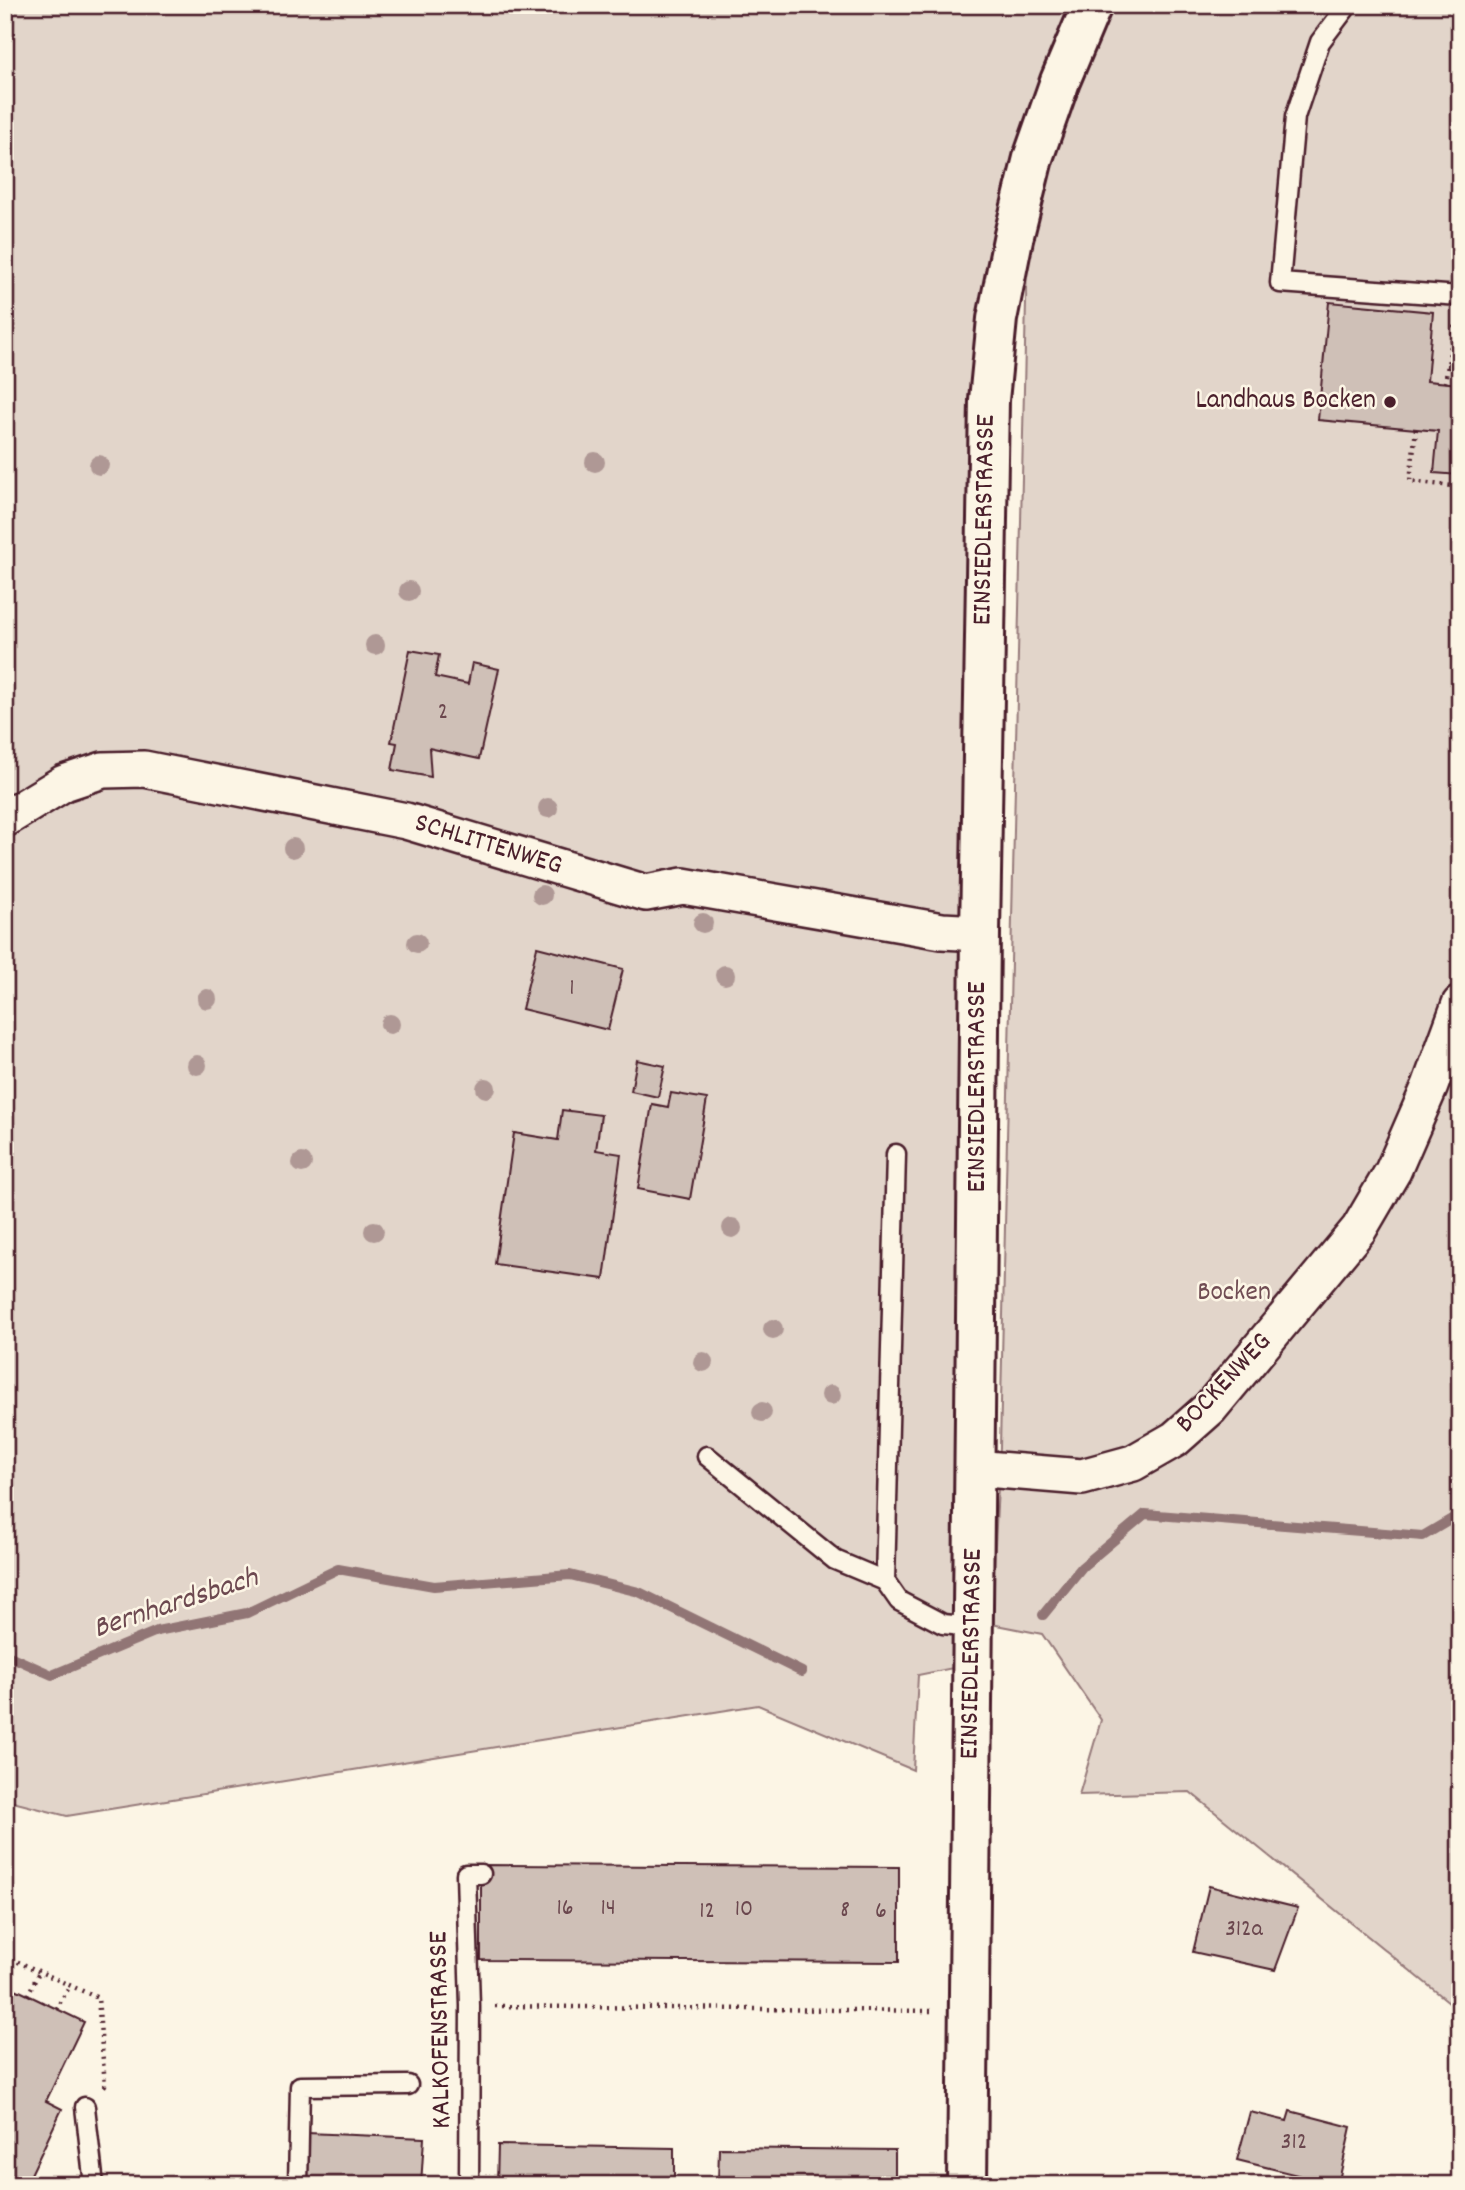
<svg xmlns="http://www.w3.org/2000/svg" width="1465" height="2190" font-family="Dekko,sans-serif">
<rect width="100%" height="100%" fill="#fcf5e5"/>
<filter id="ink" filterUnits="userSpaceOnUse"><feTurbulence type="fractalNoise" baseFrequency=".0143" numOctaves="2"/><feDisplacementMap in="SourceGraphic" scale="14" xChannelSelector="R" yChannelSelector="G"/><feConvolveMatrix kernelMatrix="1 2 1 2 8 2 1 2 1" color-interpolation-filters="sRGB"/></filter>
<g filter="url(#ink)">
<!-- green -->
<path fill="#e2d5ca" stroke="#967a7a" stroke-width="2" d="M5,5h1096l-97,199 -31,1460 -55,11 -5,95 -155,-65 -691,111 -62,-16z
M1112,5h348v2006l-270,-219 -111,3 22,-75 -59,-86 -51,-10 9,-177 28,-1234 70,-182z"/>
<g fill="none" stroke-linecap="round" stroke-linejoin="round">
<!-- stream -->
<path stroke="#917474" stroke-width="10" d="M1043,1615l39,-48 63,-53 278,22 37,-22
M5,1654l47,21 105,-44 90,-18 91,-44 96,17 136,-11 69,17 163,80"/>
</g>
<!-- building -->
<path fill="#cfc0b7" stroke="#4a1f2b" stroke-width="2" d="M1329,302l104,10 -6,69 33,3v91l-26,-2 4,-42 -120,-11z
M410,650l29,5 -4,22 33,7 4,-21 27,6 -20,90 -50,-11 2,29 -39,-7 5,-27 -6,-1z
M537,947l86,22 -15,61 -86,-21z
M637,1060l28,6 -7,31 -27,-6z
M671,1093l36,6 -17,100 -52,-10 14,-85 16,3z
M562,1110l39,5 -5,35 25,4 -17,125 -109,-15 19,-131 44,7z
M481,1865l418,2v95l-418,-2z
M1209,1886l89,22 -23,62 -82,-18z
M5,1984l79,38 -38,79 16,8 -36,76h-21z
M1290,2111l61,16 -13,58 -101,-25 13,-48 37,9z
M307,2133l117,5 -3,47h-116z
M498,2145l176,3v37h-177z
M719,2148l176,2v35h-177z"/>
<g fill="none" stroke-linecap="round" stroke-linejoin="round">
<defs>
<path id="service" d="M1348,5l-28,37 -25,75 -15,166 180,13
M896,1154l-11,427 14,20 44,23 30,3
M707,1456l128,104 50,21
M85,2107l9,78
M298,2185l2,-99 108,-1
M469,2185l1,-179 -4,-132h15"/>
<path id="minor" d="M5,819l59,-36 39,-13 41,-1 262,52 240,72 37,-7 259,45 38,2
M974,1468l108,9 51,-14 42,-24 35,-31 149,-179 34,-58 37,-85 30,-82"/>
<path id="tertiary" d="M967,2185l13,-1252 9,-533 8,-81 16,-80 20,-81 27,-77 32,-76"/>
</defs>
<!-- service casing -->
<use href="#service" stroke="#4a1f2b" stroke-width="23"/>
<!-- minor casing -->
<use href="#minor" stroke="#4a1f2b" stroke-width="40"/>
<!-- tertiary casing -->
<use href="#tertiary" stroke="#4a1f2b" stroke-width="44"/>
<!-- path -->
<path stroke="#4a1f2b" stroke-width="4.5" stroke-dasharray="2 5" stroke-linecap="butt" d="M1447,365l13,1
M1445,383l10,-61
M1416,429l-6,52 50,6
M5,1956l93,42 7,87 -3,4
M5,1968l5,-10
M28,1995l11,-23
M495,2006l436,5
M56,2009l14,-23"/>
<!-- service -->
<use href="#service" stroke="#fcf5e5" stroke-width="18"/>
<!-- minor -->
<use href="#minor" stroke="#fcf5e5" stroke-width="35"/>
<!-- tertiary -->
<use href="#tertiary" stroke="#fcf5e5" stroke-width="38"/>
</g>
<!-- trees -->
<g fill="#af9895">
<circle cx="595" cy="462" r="10"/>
<circle cx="99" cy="465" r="10"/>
<circle cx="409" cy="591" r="10"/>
<circle cx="375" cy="645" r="10"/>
<circle cx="548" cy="808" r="10"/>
<circle cx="293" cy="848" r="10"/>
<circle cx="542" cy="895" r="10"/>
<circle cx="703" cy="923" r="10"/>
<circle cx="417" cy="943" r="10"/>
<circle cx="725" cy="975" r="10"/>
<circle cx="207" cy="999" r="10"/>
<circle cx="390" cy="1024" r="10"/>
<circle cx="197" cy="1065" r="10"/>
<circle cx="486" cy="1088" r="10"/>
<circle cx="302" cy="1163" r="10"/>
<circle cx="732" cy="1228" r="10"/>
<circle cx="374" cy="1231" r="10"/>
<circle cx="773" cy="1329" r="10"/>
<circle cx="703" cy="1362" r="10"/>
<circle cx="831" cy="1395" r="10"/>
<circle cx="762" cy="1412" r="10"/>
</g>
</g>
<!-- markers -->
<circle fill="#4a1f2b" stroke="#fcf5e5" stroke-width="2.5" cx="1390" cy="402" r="7"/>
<g text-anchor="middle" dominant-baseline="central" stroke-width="5" stroke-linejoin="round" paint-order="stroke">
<!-- number labels -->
<g font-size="24" fill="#6b474e">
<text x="443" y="713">2</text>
<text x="572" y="989">1</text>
<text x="565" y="1909">16</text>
<text x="608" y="1909">14</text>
<text x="744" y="1910">10</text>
<text x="845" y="1911">8</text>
<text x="707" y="1912">12</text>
<text x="881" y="1912">6</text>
<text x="1244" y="1930">312a</text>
<text x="1294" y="2143">312</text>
</g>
<!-- poi labels -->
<g font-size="28" fill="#4a1f2b" stroke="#fcf5e5" text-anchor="end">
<text x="1376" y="402">Landhaus Bocken</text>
</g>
<!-- street labels -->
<g font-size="28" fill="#4a1f2b" stroke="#fcf5e5">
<text transform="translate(986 520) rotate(-89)">EINSIEDLERSTRASSE</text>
<text transform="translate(488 846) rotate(17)">SCHLITTENWEG</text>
<text transform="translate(979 1087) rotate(-90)">EINSIEDLERSTRASSE</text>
<text transform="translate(1225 1384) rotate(-47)">BOCKENWEG</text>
<text transform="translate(973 1654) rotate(-89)">EINSIEDLERSTRASSE</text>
<text transform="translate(442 2030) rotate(-91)">KALKOFENSTRASSE</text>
</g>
<!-- park labels -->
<g font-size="28" fill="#704c53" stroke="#fcf5e5">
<text x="1234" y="1294">Bocken</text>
</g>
<!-- water labels -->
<g font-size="30" font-style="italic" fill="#6d4950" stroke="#fcf5e5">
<text transform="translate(176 1605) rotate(-18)">Bernhardsbach</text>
</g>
</g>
<!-- margin -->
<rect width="1465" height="2190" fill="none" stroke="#fcf5e5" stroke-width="28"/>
<rect x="14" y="14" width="1437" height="2162" fill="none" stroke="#4a1f2b" stroke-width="2.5" filter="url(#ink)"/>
</svg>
